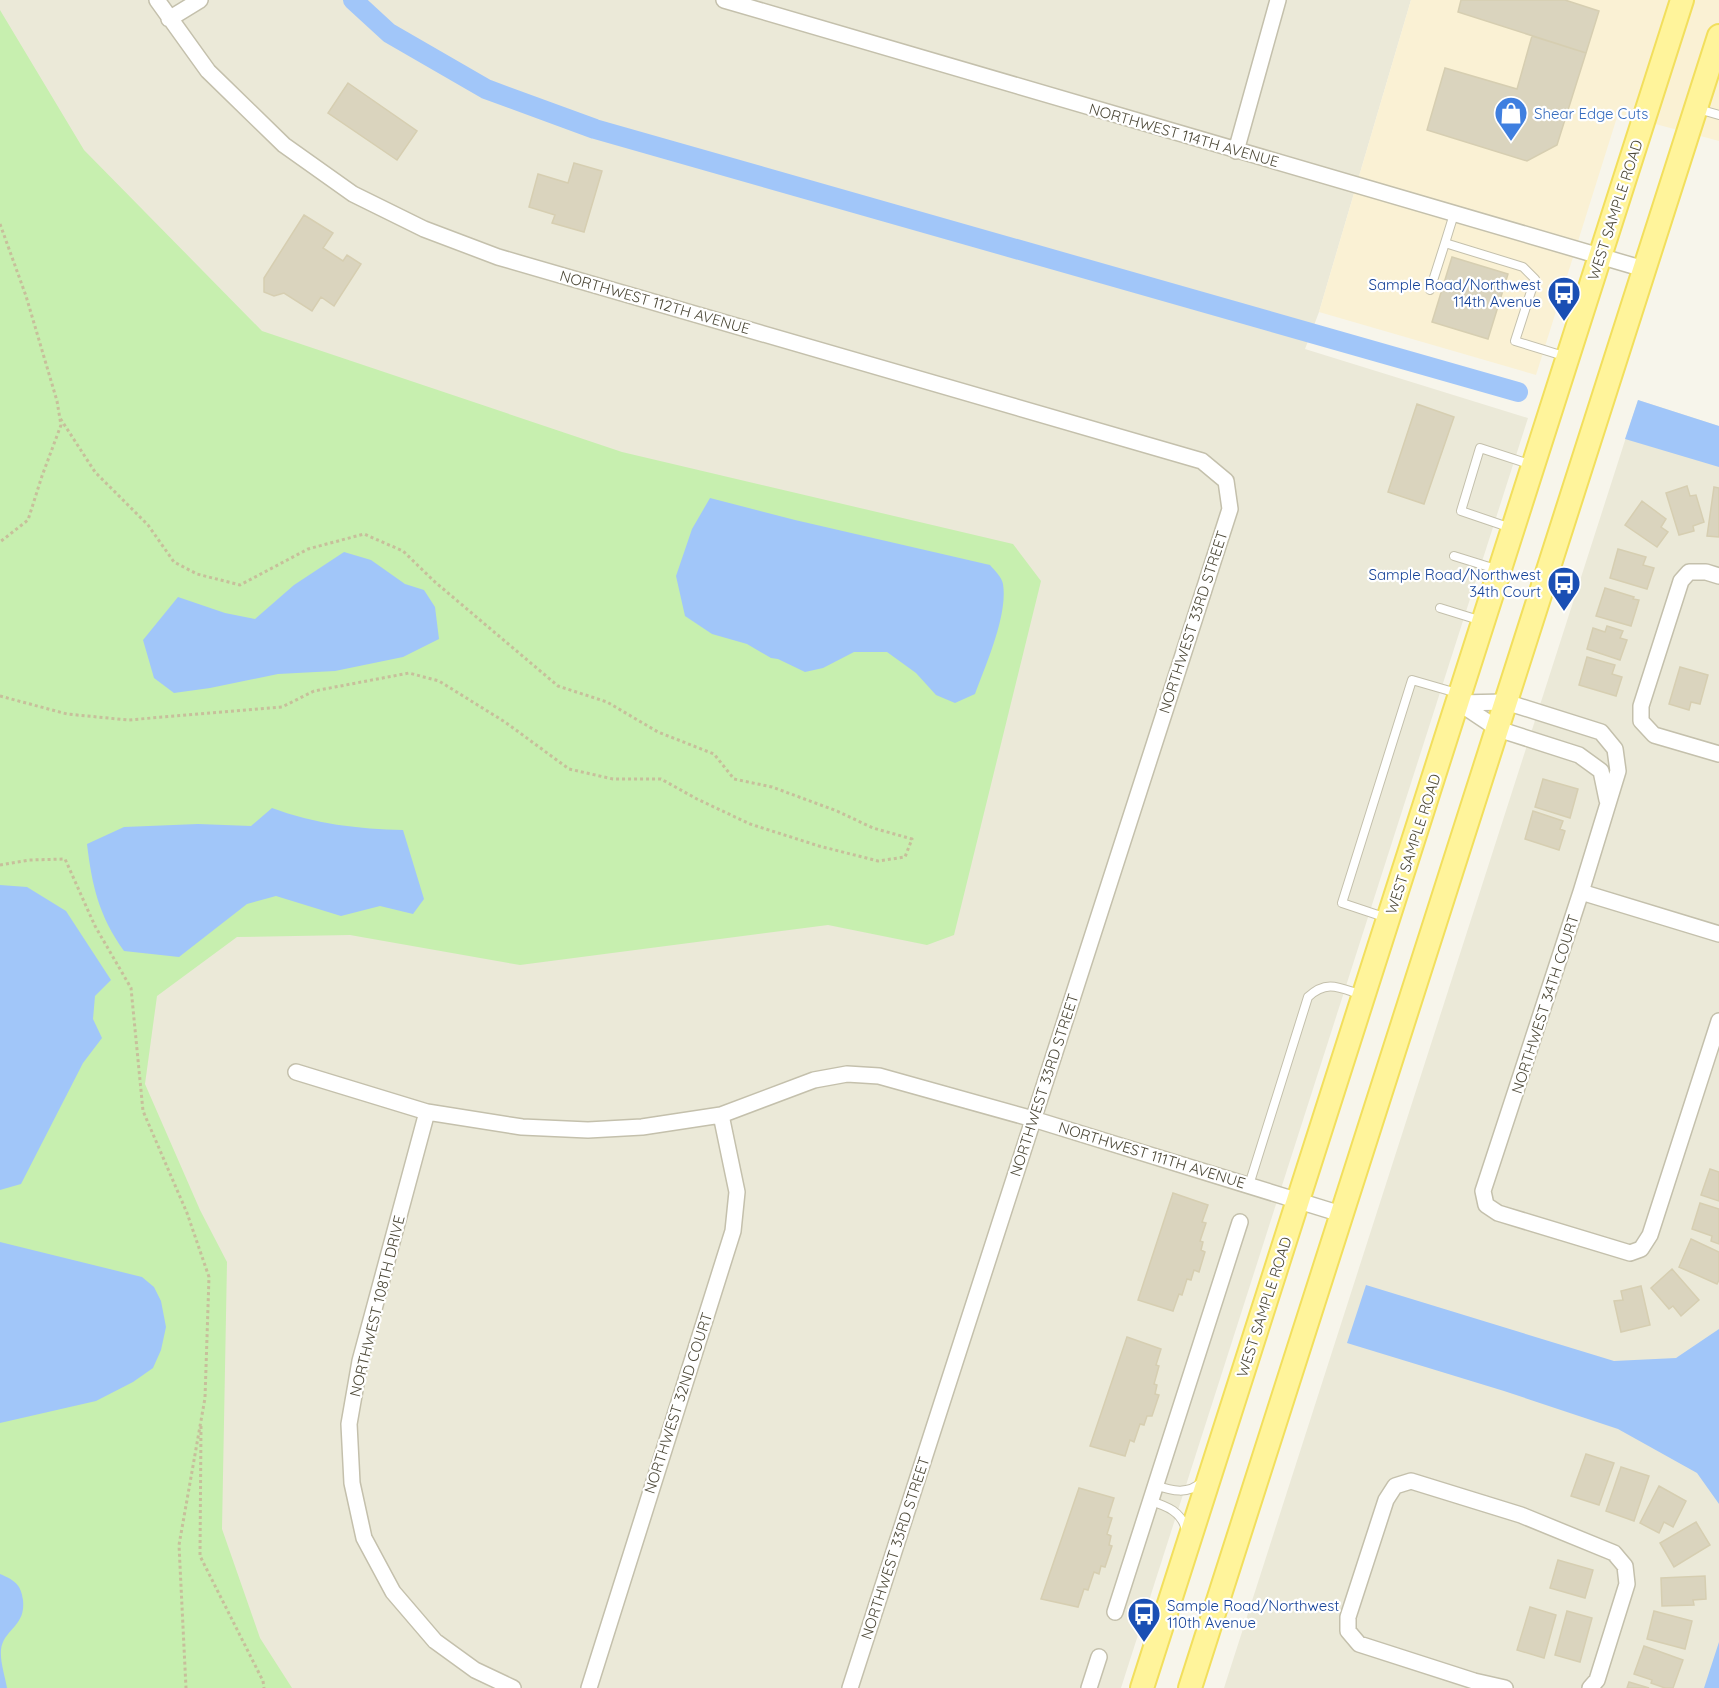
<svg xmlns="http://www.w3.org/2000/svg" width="1719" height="1688" font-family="Quicksand,sans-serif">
<rect width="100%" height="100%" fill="#f7f5eb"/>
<!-- residential -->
<path fill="#ebe9d8" d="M0,0h1411l-92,312 -14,37 223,69 -407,1270h-1121z
M1638,400l81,26v1262h-495z"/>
<!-- commercial -->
<path fill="#faf1d4" d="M1411,0h308v141l-101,-27 -82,261 -217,-63z"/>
<!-- green -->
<path fill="#c7efaf" d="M0,10l84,140 178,181 360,121 391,92 28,37 -87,354 -27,10 -99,-20 -308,40 -170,-30 -113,2 -80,59 -12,88 55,126 27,52 -5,267 38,109 32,50h-292z"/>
<!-- water -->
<path fill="#a1c6f9" d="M1638,400l81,26v41l-94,-28z
M710,498l85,22 195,45c4,5 12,12 13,19 5,31 -17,80 -28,110l-20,9 -19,-8 -20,-22 -29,-21h-33l-31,16 -18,4 -27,-13 -7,-1 -24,-14 -35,-10 -27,-18 -9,-40 16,-47z
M344,552l27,8 34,24 19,6 11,17 4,32 -36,18 -68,14 -57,3 -68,14 -36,5 -20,-15 -11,-38 35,-43 47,16 30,6 39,-34z
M272,808c42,16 87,21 131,22l21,69 -11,15 -33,-8 -39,10 -65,-20 -29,8 -68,53 -55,-6c-25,-35 -32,-65 -37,-107l37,-17 74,-3 53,2z
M0,885l27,2 39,24 45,69 -16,16 -2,23 9,19 -19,25 -62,121 -21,6z
M0,1242l142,35 12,10 7,14 5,26 -5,23 -8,18 -20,14 -37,19 -96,22z
M1366,1285l248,76 62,-3 43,-29v175l-22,-31 -79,-44 -114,-38 -157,-48z
M0,1574c14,6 21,10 23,26 3,27 -20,29 -22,50 -1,12 4,26 6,38h-7z
M1719,1642v46h-15z"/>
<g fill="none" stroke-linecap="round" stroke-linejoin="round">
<!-- canal -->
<path stroke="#a1c6f9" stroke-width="20" d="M353,0l36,33 97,56 109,40 923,263"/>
</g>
<!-- building -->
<path fill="#dad4be" stroke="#d6ceb1" stroke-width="1.5" d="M1461,0h104l34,11 -13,42 -128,-41z
M1532,36l54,17 -29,92 -30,16 -100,-31 18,-62 72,21z
M348,83l69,48 -20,29 -69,-47z
M574,163l28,8 -18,61 -32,-9 3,-8 -26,-8 9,-33 30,9z
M304,215l29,18 -10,15 20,13 4,-6 14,9 -27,42 -13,-9 -9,14 -28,-18 -10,3 -10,-4v-14z
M1452,257l56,17 -20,65 -56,-17z
M1417,404l37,13 -30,87 -36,-12z
M1687,486l3,10 6,-1 8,27 -11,4 1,5 -15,4 -13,-42z
M1714,487l5,1v49l-12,-1z
M1642,501l24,18 -5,8 7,5 -11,15 -32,-22z
M1618,549l28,8 -3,8 11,3 -7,21 -37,-11z
M1605,588l29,9 -1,2 6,1 -8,26 -35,-10z
M1607,626l16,5 -3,7 7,2 -7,20 -33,-11 6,-21 12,4z
M1587,657l28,8 -3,9 10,3 -6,19 -37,-11z
M1680,667l28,8 -8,29 -9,-2 -2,8 -20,-6z
M1543,779l35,10 -8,29 -35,-11z
M1533,811l30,10 -3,8 5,2 -6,19 -34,-11z
M1710,1169l9,3v29l-18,-6z
M1173,1193l35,12 -6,17 4,1 -6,18 3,1 -2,8 4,2 -6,20 -5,-2 -3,10 -4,-1 -5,16 -3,-1 -6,17 -35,-11z
M1700,1203l19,6v35l-8,-3 1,-5 -20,-7z
M1691,1239l28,13v28l-2,4 -38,-17z
M1672,1269l27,31 -18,16 -8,-10 -4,3 -18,-21z
M1641,1286l9,39 -29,7 -7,-31 9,-1 -2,-9z
M1127,1337l34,12 -5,16 3,1 -5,18 3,1 -2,9 4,1 -7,21h-5l-3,9 -4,-1 -6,18 -4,-2 -5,16 -35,-10z
M1586,1454l28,9 -15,42 -28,-9z
M1621,1467l28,9 -15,45 -28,-10z
M1659,1486l27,15 -13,26 -9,-5 -5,11 -19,-10z
M1079,1488l35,10 -6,19 4,1 -5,16 4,2 -2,9 3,1 -7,21 -4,-1 -2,8 -5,-2 -6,18 -4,-1 -6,18 -37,-8z
M1696,1522l14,23 -36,22 -14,-24z
M1558,1560l35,10 -8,28 -35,-10z
M1705,1576l1,23 -13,1 1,5 -32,1 -1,-28z
M1530,1607l26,8 -12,43 -27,-8z
M1567,1611l25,7 -12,44 -25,-7z
M1654,1611l38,10 -7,28 -38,-10z
M1644,1646l39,14 -10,28h-8l-14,-5 1,-3 -18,-6z
M1629,1682l20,6h-22z"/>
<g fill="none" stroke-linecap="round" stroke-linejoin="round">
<defs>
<path id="service" d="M1698,109l21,6
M1445,243l9,-29
M1430,290l15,-47 78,24 12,12 -20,62 52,16
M1511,528l-50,-17 19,-63 52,17
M1454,556l45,14
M1440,608l42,13
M1387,918l-45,-15 70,-223 45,13
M1249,1185l59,-188c19,-18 32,-9 54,-2
M1155,1485c17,6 33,10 47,-3
M1150,1501c17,5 32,11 36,29"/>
<path id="minor" d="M157,0l51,71 76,74 69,49 71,35 74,28 704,204 24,20 4,28 -380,1179
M724,0l920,269
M169,19l31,-19
M1236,151l42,-151
M1719,576l-13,-4h-17l-8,9 -40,125v15l13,14 65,19
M1458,703l48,-1 95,30 14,17 3,22 -37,121 -98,299 3,14 12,8 132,40 11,-4 9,-14 69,-214
M1459,703l39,26 81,26 22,16 6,29
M1581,892l138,42
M296,1072l131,40 95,15 66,3 54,-3 79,-12 93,-35 33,-6 32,2 154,43 308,95
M427,1112l-67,249 -11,63 3,59 12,55 29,54 42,49 40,29 38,18
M1115,1612l125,-390
M589,1688l144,-457 4,-39 -16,-77
M1089,1688l10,-31
M1505,1688l-31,-7 -115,-37 -11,-13v-14l38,-117 9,-14 16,-5 110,34 93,38 11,13 2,18 -30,96 -7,8"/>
<path id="primary" d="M1142,1688l540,-1688
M1190,1688l529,-1652"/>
</defs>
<!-- service casing -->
<use href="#service" stroke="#c4c0ac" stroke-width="10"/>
<!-- minor casing -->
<use href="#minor" stroke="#c4c0ac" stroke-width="18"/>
<!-- primary casing -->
<use href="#primary" stroke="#f2df5d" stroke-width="26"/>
<!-- path -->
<path stroke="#c7bf9b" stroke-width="3" stroke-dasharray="3 3" stroke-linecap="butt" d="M0,224l26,72 31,105 4,24 -19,51 -14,44 -28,22
M0,696l67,18 61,6 154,-13 32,-16 95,-18 30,8 66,41 64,47 44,10h48l36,20 53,25 69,22 59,15 27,-4 7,-18 -39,-11 -36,-17 -65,-24 -38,-8 -20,-25 -56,-22 -51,-30 -49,-16 -123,-104 -32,-31 -39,-17 -56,15 -68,36 -43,-11 -23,-12 -26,-37 -53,-53 -35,-54
M0,865l29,-5 36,-1 30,67 36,62 12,123 44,102 22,64 -4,121 -26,147 7,143
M201,1426l-1,130 63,125 1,7"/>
<!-- service -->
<use href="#service" stroke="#fff" stroke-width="8"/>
<!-- minor -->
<use href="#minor" stroke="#fff" stroke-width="15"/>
<!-- primary -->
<use href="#primary" stroke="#fff49b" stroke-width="22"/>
</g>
<!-- icons -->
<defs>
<symbol id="shop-pin" viewBox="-11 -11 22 30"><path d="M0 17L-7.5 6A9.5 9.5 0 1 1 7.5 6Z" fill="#3f7fe0" stroke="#fff"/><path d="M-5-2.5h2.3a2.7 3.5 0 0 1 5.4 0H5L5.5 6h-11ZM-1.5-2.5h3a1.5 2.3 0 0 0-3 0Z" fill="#fff"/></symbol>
<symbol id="bus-pin" viewBox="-11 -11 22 30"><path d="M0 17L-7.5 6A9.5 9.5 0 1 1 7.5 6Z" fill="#1a4fb4" stroke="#fff"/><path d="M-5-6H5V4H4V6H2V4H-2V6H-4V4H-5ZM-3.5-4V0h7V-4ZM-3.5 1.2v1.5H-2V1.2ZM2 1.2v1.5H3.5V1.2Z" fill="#fff"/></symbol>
</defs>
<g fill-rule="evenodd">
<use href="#shop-pin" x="1492" y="94" width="38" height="52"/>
<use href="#bus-pin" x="1545" y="274" width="38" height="52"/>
<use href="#bus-pin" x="1545" y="564" width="38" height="52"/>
<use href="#bus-pin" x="1125" y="1595" width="38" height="52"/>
</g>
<g text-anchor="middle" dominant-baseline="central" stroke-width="4.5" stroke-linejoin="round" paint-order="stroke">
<!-- shop labels -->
<g font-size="15" fill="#366cbe" stroke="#fff" text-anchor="start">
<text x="1534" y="113">Shear Edge Cuts</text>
</g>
<!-- street labels -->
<g font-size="15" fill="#4c4837" stroke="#fff">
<text transform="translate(1184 135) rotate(16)">NORTHWEST 114TH AVENUE</text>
<text transform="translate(1615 210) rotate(-72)">WEST SAMPLE ROAD</text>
<text transform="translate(655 302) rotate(16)">NORTHWEST 112TH AVENUE</text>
<text transform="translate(1193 622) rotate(-72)">NORTHWEST 33RD STREET</text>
<text transform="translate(1413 844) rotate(-72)">WEST SAMPLE ROAD</text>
<text transform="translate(1545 1004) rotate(-72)">NORTHWEST 34TH COURT</text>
<text transform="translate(1044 1085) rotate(-72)">NORTHWEST 33RD STREET</text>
<text transform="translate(1152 1155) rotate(17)">NORTHWEST 111TH AVENUE</text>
<text transform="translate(377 1306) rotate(-76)">NORTHWEST 108TH DRIVE</text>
<text transform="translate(1264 1307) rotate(-72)">WEST SAMPLE ROAD</text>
<text transform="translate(678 1403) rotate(-72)">NORTHWEST 32ND COURT</text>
<text transform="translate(895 1548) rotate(-72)">NORTHWEST 33RD STREET</text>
</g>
<!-- transit labels -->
<g font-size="15" fill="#164399" stroke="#fff" text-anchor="end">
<text x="1541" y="284">Sample Road/Northwest<tspan x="1541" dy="17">114th Avenue</tspan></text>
<text x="1541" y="574">Sample Road/Northwest<tspan x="1541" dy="17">34th Court</tspan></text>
<text x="1167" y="1605" text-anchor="start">Sample Road/Northwest<tspan x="1167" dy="17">110th Avenue</tspan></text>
</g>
</g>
</svg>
